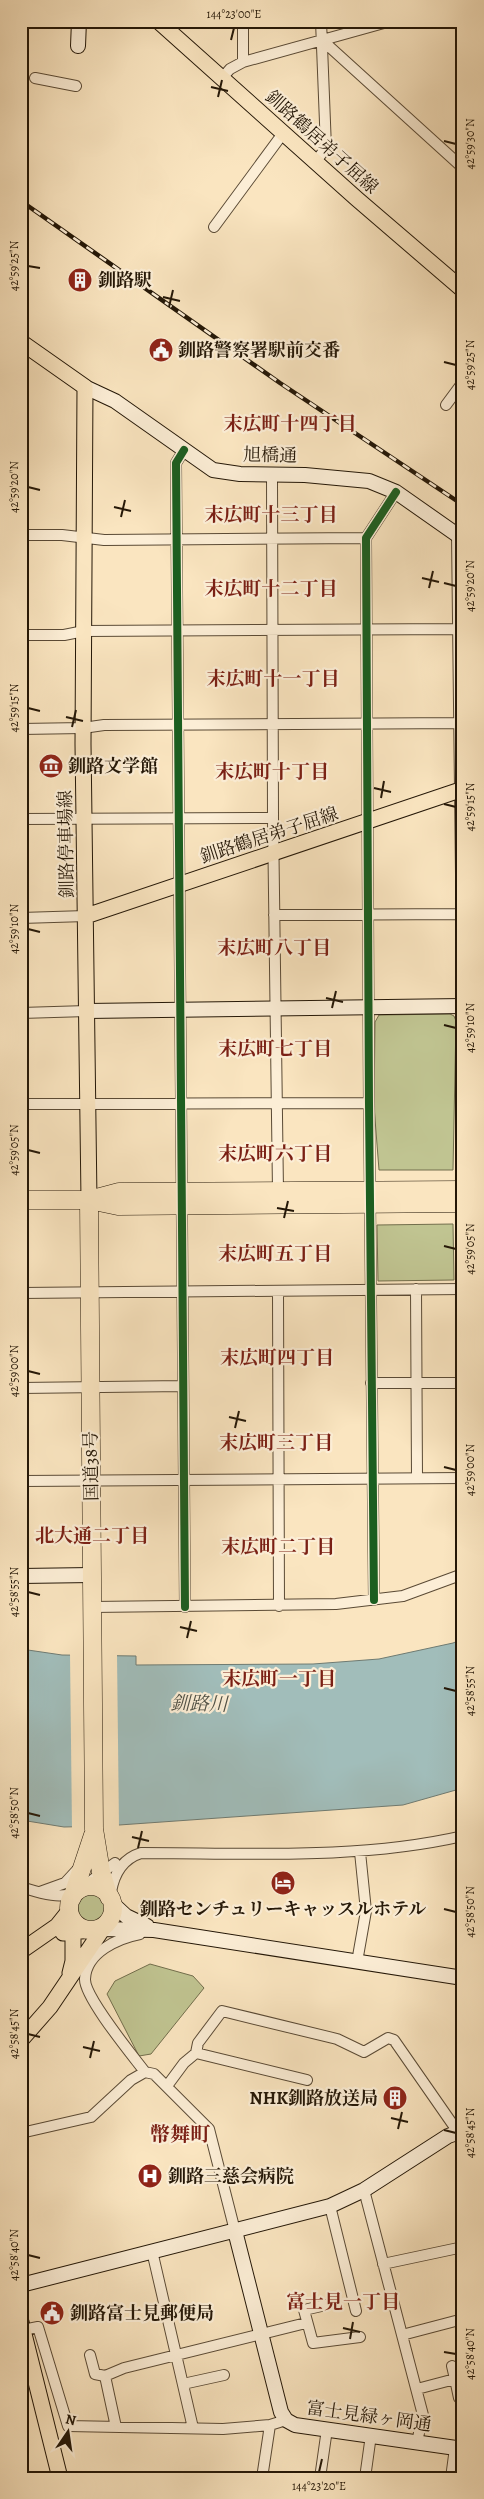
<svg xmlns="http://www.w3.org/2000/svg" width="484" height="2499" font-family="Alegreya,'Noto Serif JP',serif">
<rect width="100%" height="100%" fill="#fae5c0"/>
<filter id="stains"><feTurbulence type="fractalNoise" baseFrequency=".004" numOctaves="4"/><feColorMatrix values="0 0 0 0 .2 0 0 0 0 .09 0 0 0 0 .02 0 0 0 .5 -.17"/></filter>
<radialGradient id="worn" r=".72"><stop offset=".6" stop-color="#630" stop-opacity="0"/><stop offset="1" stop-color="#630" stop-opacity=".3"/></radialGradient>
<!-- green -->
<path fill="#c0c491" stroke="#726e4c" d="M450,1014l4,2 2,5 -3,149h-74l-5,-64 1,-84 4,-7z
M453,1224l1,56 -76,1 -1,-56z
M78 1908a14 14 0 1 1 28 0a14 14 0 1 1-28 0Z
M150,1964l43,12 11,12 -53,66 -12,2 -32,-62 8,-13z"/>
<!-- water -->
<path fill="#a1bdba" stroke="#6f7b72" d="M463,1639v149l-60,17 -298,21 -41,1 -43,-7v-171l41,6 74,1v9l177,-1 66,-5 74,-16z"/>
<!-- pier -->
<path fill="#fae5c0" d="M70,1653l47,1 2,174 -47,1z"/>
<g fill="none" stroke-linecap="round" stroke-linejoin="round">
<defs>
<path id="street" d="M243,21v41
M322,40l141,128
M35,78l41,8
M222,78l8,-9 13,-7 148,-41
M316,161l10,-13 -5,-127
M214,227l70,-95
M446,405l17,-23
M184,450l-8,13 9,1144
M272,475l1,343 5,373
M21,535h41l42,5 262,-2
M457,535l6,508
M21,635h43l20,-4 379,-2
M21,729l62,-1 21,-3 359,-2
M21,819l252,-1
M274,915l189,-1
M21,918l65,-2
M21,1013l66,-2
M21,1104l348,-1
M416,1289l1,189
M278,1291l1,315
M21,1293l442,-4
M371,1383h92
M21,1388l162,-2
M21,1481l442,-3
M374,1600l-5,-497 -3,-565 30,-46
M92,1607l244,-3 67,-8 60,-22
M21,1887c17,5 38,13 55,5
M80,1889l35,-26
M40,1892l25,-9 12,-13
M111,1892c3,-18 11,-33 30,-39 107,0 217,7 322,-17
M140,1934c-21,4 -54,18 -55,45 -1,18 48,77 60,93
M357,1962l9,-51 -6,-59
M196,2053l111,27
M167,2086l17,-23 12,-10 2,-10 24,-32 115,28 27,13 24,-14 6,2 64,92
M21,2133l70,-16 40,-37 14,-8 9,2 55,55 26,102
M364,2190l59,225 -6,27
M330,2206l26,105
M152,2251l41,177
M383,2264l80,-17
M326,2305l-22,5 9,33 47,-6
M23,2330l15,-3 30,99 155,3 47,-4 16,-5
M402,2335l61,-16
M90,2355l5,19 10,2
M452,2366l3,13
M183,2384l41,-9
M417,2389l38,-10 4,19
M116,2427l-11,-51 19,-8 182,-45
M262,2478l8,-53
M320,2478l7,-49
M365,2478l6,-43
M451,2478l4,-30"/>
<path id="secondary" d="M78,46l1,-25
M85,387l30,14 98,69 27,4 65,1 64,6 27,11 67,47
M87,1011l376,-5
M21,1576l71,-1
M112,1903l14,13 21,10
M98,1929l56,1 309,48
M235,2231l46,181 5,8 9,5 168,24
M21,2285l309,-79 34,-16 84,-54 15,-5"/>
<path id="primary" d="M158,21l199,178 106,91
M21,342l64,45 -2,357 6,456
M86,916l377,-127
M63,1933l27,-3
M21,1951l36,-25 12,-15
M70,1973l3,-12v-41
M21,2040l29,-33 58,-86
M21,2322l39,156"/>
<path id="highway" d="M21,1200h68l30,-8 344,-2
M89,1200l5,629 7,43 8,25
M94,1201l24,5 345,-3
M69 1908a22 22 0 1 1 44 0a22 22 0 1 1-44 0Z
M72,1898l21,-63"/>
</defs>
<!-- street casing -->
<use href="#street" stroke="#5a4a35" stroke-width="12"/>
<!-- secondary casing -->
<use href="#secondary" stroke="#241707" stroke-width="16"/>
<!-- primary casing -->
<use href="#primary" stroke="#241707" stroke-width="17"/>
<!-- highway casing -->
<use href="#highway" stroke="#241707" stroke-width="19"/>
<!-- street -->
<use href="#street" stroke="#fceed6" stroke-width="10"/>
<!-- secondary -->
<use href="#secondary" stroke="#fceed6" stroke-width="14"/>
<!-- primary -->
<use href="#primary" stroke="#fae5c0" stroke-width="15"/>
<!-- highway -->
<use href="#highway" stroke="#fae5c0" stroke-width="18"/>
<defs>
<path id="rail" d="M21,201l259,182 183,122"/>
</defs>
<!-- rail casing -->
<use href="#rail" stroke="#241707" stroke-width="4.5"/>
<!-- rail -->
<use href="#rail" stroke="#fceed6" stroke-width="2.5" stroke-dasharray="8" stroke-linecap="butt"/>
<defs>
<path id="cycleway" d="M184,450l-8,13 9,1144
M374,1600l-5,-497 -3,-565 30,-46"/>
</defs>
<!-- cycleway casing -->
<use href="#cycleway" stroke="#fceed6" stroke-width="11"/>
<!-- cycleway -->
<use href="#cycleway" stroke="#1b5e20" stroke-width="8"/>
</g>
<!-- ticks -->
<path fill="none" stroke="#241707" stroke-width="2" d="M231,40l3,-12M211,87l17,4M218,97l4,-17M444,141l12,3M28,266l12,2M163,297l17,4M169,307l4,-17M444,362l12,3M28,487l12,3M114,507l17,4M121,517l4,-17M422,578l17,4M444,583l12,3M429,588l4,-17M28,708l12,3M66,717l17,4M72,727l4,-17M374,788l17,4M381,798l3,-17M444,804l12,3M28,929l12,3M326,998l17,4M332,1008l4,-17M444,1025l12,3M28,1150l12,3M277,1208l17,3M284,1218l4,-17M444,1246l12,3M28,1371l12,3M229,1417l17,4M235,1428l4,-17M444,1467l12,3M28,1592l12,3M180,1627l17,4M187,1638l4,-17M444,1688l12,3M28,1813l12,3M132,1837l17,4M138,1848l4,-17M444,1909l12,3M28,2034l12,3M83,2047l17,4M90,2058l4,-17M391,2118l17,4M398,2129l4,-17M444,2130l12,3M28,2255l12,3M343,2328l17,4M350,2339l3,-17M444,2352l12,2M319,2472l3,-13"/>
<!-- icons -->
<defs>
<symbol id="building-disc" viewBox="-11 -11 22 22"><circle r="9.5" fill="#8f2418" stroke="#fceed6"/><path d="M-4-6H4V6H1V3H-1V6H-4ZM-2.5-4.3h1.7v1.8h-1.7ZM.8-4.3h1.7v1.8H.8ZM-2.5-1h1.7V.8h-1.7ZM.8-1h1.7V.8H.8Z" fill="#fff"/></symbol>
<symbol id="civic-disc" viewBox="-11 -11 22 22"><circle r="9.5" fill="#8f2418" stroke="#fceed6"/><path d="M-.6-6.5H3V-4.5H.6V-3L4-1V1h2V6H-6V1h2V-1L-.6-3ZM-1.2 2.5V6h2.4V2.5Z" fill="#fff"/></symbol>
<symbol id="museum-disc" viewBox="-11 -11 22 22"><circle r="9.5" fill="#8f2418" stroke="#fceed6"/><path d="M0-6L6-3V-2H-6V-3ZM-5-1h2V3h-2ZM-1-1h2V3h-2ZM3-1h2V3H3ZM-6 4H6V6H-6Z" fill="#fff"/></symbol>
<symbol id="hotel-disc" viewBox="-11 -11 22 22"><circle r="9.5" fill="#8f2418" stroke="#fceed6"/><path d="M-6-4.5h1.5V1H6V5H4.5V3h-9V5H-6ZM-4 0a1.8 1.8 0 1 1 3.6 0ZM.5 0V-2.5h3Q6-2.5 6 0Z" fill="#fff"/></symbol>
<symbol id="hospital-disc" viewBox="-11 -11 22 22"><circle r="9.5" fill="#8f2418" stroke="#fceed6"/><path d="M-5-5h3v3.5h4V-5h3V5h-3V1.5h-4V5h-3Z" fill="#fff"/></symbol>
</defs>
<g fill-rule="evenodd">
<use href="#building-disc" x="66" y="266" width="28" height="28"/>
<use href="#civic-disc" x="147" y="336" width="28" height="28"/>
<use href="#museum-disc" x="37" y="752" width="28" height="28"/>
<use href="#hotel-disc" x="269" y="1869" width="28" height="28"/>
<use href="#building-disc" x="381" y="2084" width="28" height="28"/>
<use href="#hospital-disc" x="136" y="2162" width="28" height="28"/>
<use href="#civic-disc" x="38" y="2299" width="28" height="28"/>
</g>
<g text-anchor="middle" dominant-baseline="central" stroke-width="4.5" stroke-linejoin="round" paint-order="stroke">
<!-- street labels -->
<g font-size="18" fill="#241707" stroke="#fceed6">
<text transform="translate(322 142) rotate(42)">釧路鶴居弟子屈線</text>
<text transform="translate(270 455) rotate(1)">旭橋通</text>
<text transform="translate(269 835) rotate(-18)">釧路鶴居弟子屈線</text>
<text transform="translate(66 844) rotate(-91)">釧路停車場線</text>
<text transform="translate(91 1466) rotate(-91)">国道38号</text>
<text transform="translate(369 2416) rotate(8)">富士見緑ヶ岡通</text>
</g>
<!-- poi labels -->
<g font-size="18" font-weight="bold" fill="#241707" stroke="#fceed6" text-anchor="start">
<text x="98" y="280">釧路駅</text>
<text x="178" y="350">釧路警察署駅前交番</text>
<text x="68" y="766">釧路文学館</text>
<text x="283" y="1909" text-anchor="middle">釧路センチュリーキャッスルホテル</text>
<text x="378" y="2098" text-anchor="end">NHK釧路放送局</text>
<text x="168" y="2176">釧路三慈会病院</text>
<text x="70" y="2313">釧路富士見郵便局</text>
</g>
<!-- neighbourhood labels -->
<g font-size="19" font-weight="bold" fill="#7a1f14" stroke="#fceed6">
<text x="290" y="424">末広町十四丁目</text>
<text x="271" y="515">末広町十三丁目</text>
<text x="271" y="589">末広町十二丁目</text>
<text x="273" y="679">末広町十一丁目</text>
<text x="272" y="772">末広町十丁目</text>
<text x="274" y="948">末広町八丁目</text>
<text x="275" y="1049">末広町七丁目</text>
<text x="275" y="1154">末広町六丁目</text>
<text x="275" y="1254">末広町五丁目</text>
<text x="277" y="1358">末広町四丁目</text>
<text x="276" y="1443">末広町三丁目</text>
<text x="92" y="1536">北大通二丁目</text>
<text x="278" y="1547">末広町二丁目</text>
<text x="279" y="1679">末広町一丁目</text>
<text x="343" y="2302">富士見一丁目</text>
</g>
<!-- water labels -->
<g font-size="19" font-style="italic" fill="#505146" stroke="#fceed6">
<text transform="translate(199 1704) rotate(1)">釧路川</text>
</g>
<!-- quarter labels -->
<g font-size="20" font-weight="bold" fill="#7a1f14" stroke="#fceed6">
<text x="180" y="2134">幣舞町</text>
</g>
</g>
<!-- margin -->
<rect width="484" height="2499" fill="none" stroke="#fae5c0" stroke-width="55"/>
<!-- north arrow -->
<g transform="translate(68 2432) rotate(13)" stroke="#fceed6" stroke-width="4" paint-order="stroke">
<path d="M0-4L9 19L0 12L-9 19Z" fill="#241707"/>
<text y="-8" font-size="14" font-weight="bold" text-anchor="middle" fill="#241707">N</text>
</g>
<rect x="28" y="28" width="428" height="2444" fill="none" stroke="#241707" stroke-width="2"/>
<g font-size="12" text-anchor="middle" fill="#241707">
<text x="234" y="18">144°23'00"E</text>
<text transform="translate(470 144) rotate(-90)" y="4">42°59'30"N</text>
<text transform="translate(14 266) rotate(-90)" y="4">42°59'25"N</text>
<text transform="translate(470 365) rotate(-90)" y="4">42°59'25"N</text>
<text transform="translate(14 487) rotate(-90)" y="4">42°59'20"N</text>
<text transform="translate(470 586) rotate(-90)" y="4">42°59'20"N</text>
<text transform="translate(14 708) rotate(-90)" y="4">42°59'15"N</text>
<text transform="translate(470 807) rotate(-90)" y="4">42°59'15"N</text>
<text transform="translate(14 929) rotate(-90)" y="4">42°59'10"N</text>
<text transform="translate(470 1028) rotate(-90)" y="4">42°59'10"N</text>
<text transform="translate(14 1150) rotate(-90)" y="4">42°59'05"N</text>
<text transform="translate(470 1249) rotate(-90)" y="4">42°59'05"N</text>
<text transform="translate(14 1371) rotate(-90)" y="4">42°59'00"N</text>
<text transform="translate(470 1470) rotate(-90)" y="4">42°59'00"N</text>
<text transform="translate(14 1592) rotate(-90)" y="4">42°58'55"N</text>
<text transform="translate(470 1691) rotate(-90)" y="4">42°58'55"N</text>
<text transform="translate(14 1813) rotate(-90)" y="4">42°58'50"N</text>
<text transform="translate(470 1912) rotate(-90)" y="4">42°58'50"N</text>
<text transform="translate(14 2034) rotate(-90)" y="4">42°58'45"N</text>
<text transform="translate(470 2133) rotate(-90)" y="4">42°58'45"N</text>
<text transform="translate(14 2255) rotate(-90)" y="4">42°58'40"N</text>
<text transform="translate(470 2354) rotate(-90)" y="4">42°58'40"N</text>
<text x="319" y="2490">144°23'20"E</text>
</g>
<rect width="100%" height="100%" filter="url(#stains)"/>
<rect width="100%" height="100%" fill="url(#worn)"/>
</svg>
